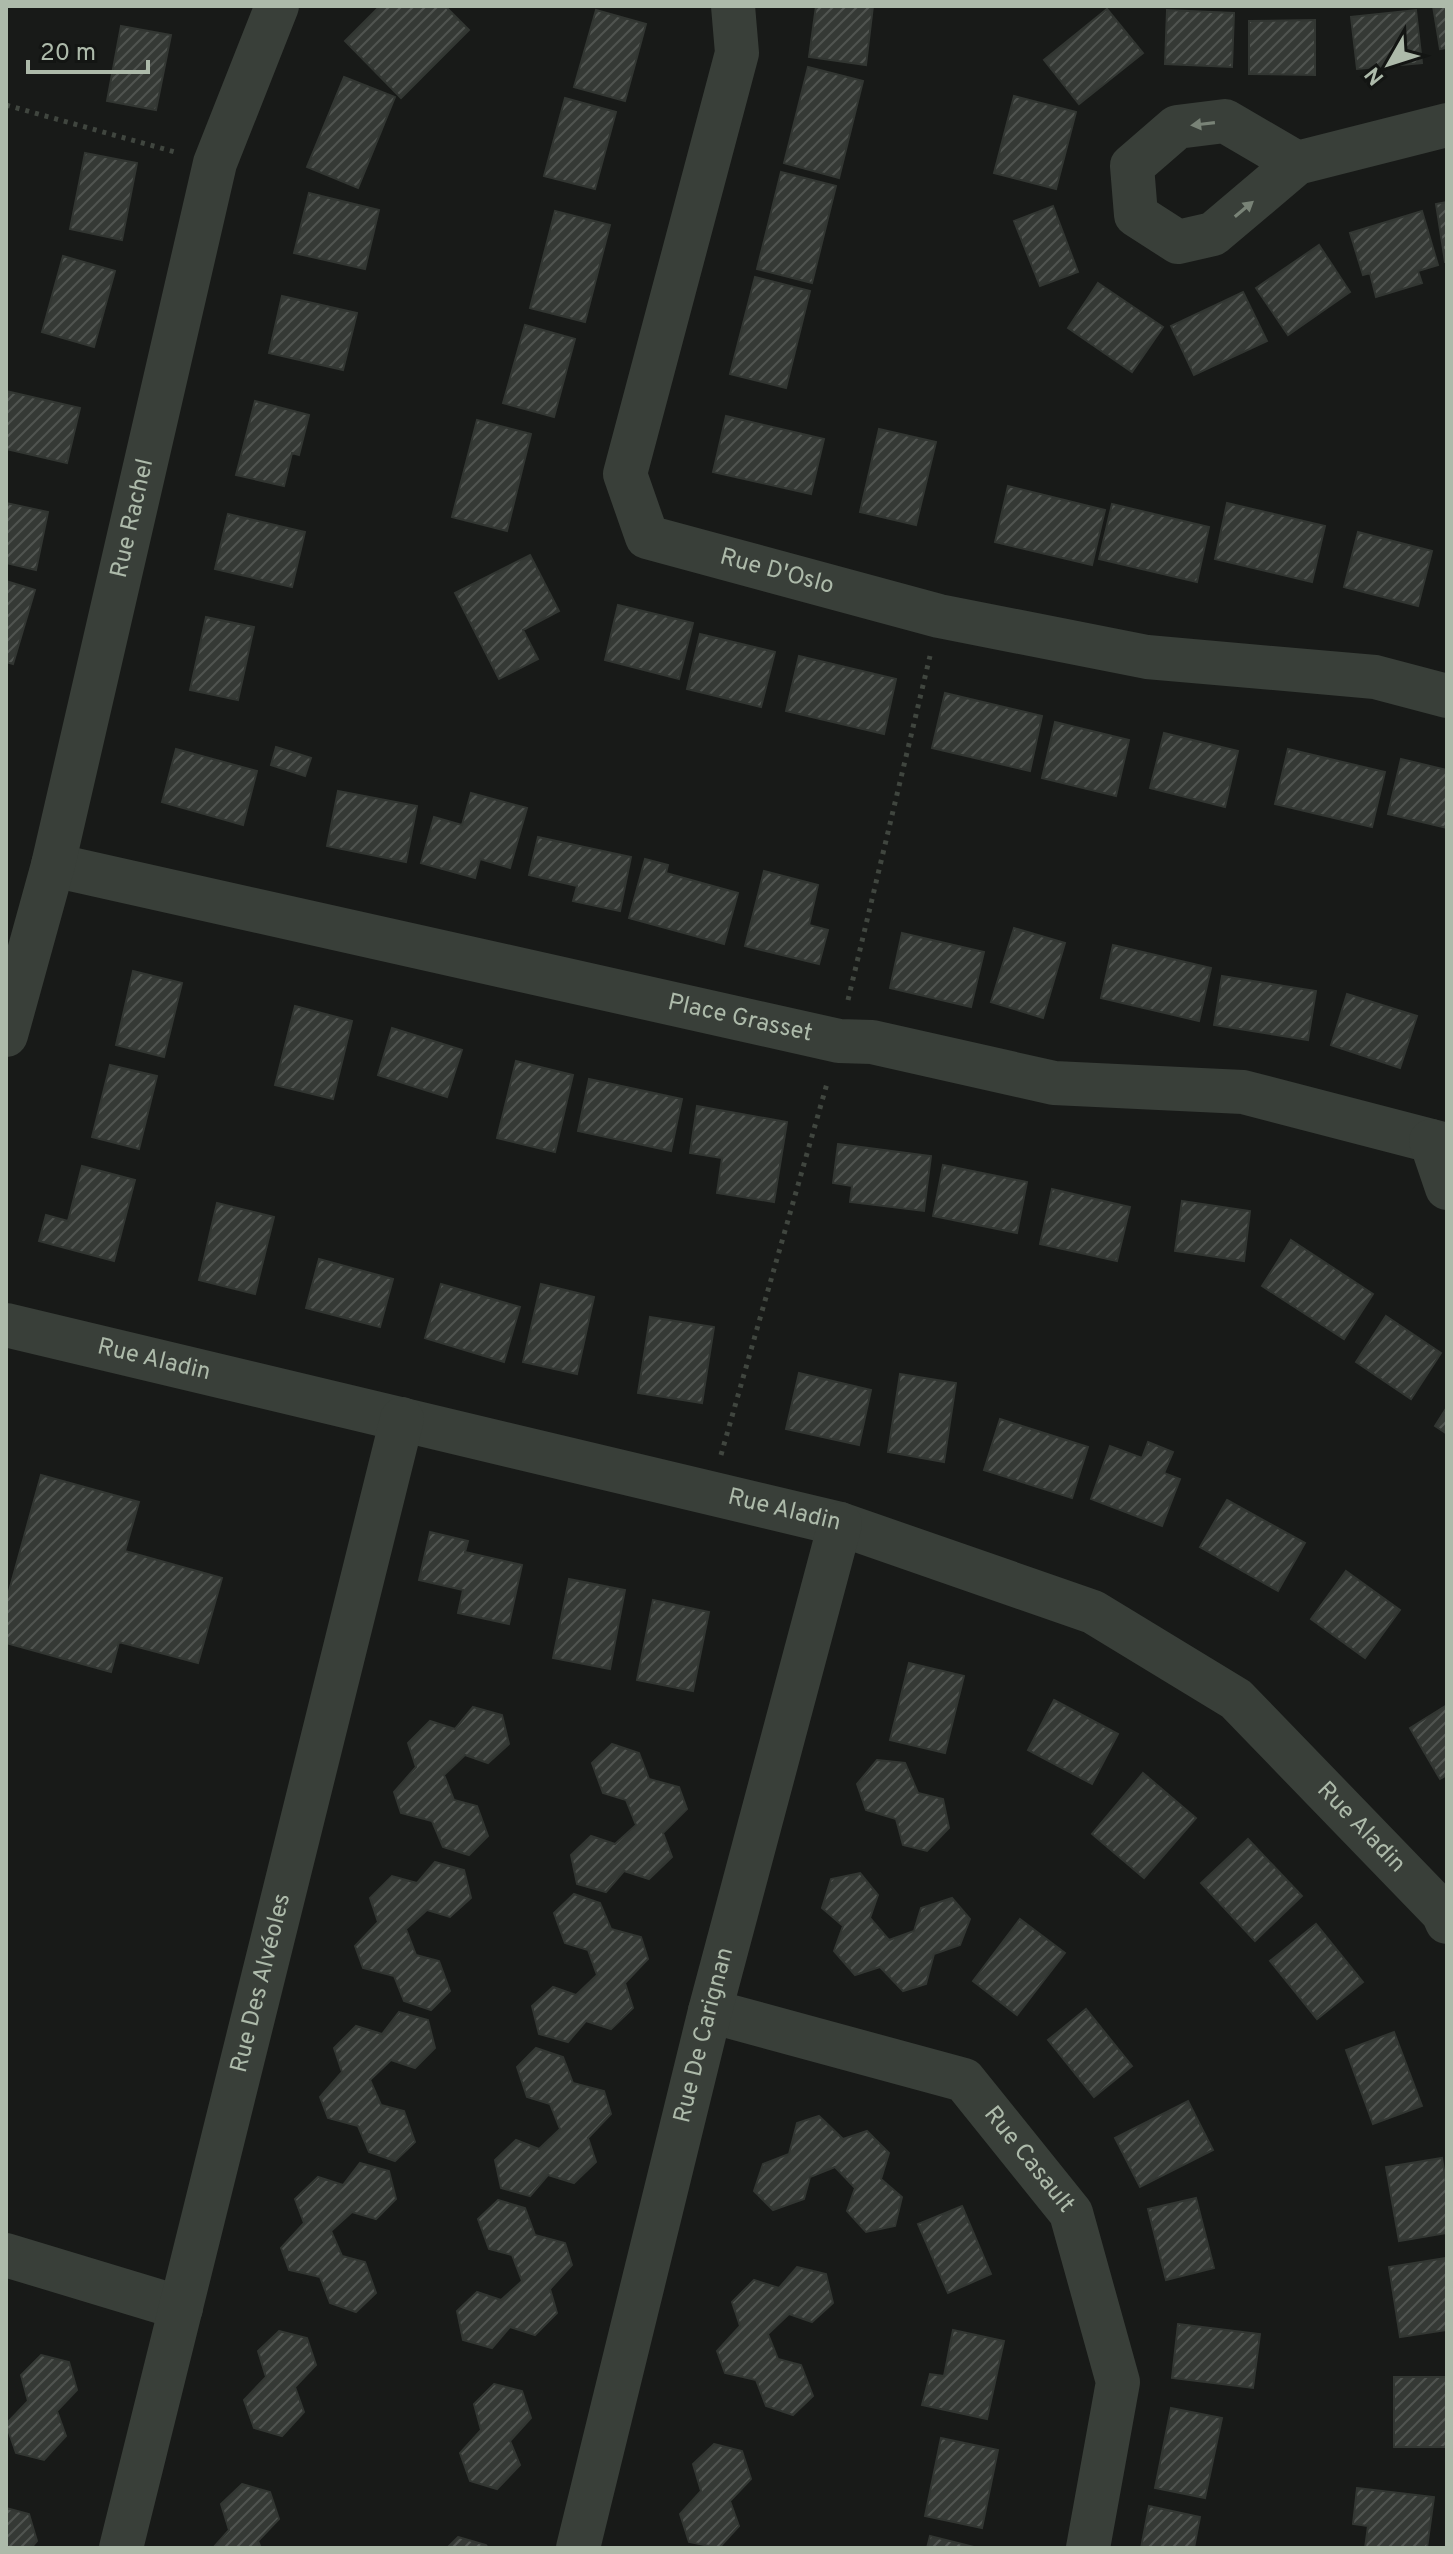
<svg xmlns="http://www.w3.org/2000/svg" width="1453" height="2554" font-family="Overpass,sans-serif">
<defs>
<pattern id="building-hatch" width="6" height="6" patternUnits="userSpaceOnUse" patternTransform="scale(2)"><rect width="6" height="6" fill="#353935"/><path d="M-1 1l2-2M0 6l6-6M5 7l2-2" fill="none" stroke="#505450"/></pattern>
</defs>
<rect width="100%" height="100%" fill="#181a18"/>
<!-- building -->
<path fill="url(#building-hatch)" stroke="#323632" stroke-width="2" d="M380,6h65l24,24 -68,68 -56,-57z
M816,6h57l-7,59 -57,-8z
M1433,6h14v42l-7,1z
M1107,9l36,44 -64,51 -35,-44z
M596,10l50,14 -21,77 -51,-14z
M1167,10l67,3 -2,54 -67,-3z
M1416,10l6,53 -65,6 -6,-52z
M1315,20v55l-66,-1v-53z
M121,26l50,9 -15,75 -49,-9z
M808,67l55,14 -24,97 -55,-15z
M344,77l51,20 -37,91 -51,-21z
M1014,96l62,16 -20,77 -62,-16z
M565,98l51,14 -21,77 -51,-13z
M85,153l52,10 -15,77 -52,-11z
M781,172l55,14 -24,97 -55,-14z
M309,193l70,17 -14,59 -71,-16z
M1447,202v60h-2l-9,-58z
M1053,206l25,66 -38,14 -26,-65z
M555,211l55,14 -25,97 -55,-14z
M1422,211l16,54 -20,6 4,12 -46,14 -6,-24 -7,2 -13,-42z
M1319,245l31,47 -62,43 -32,-47z
M63,256l52,15 -21,76 -52,-15z
M755,277l55,14 -24,97 -56,-14z
M1098,283l65,44 -31,45 -64,-44z
M1243,292l24,49 -73,34 -23,-49z
M282,296l75,17 -14,57 -74,-17z
M525,325l50,14 -21,78 -51,-14z
M6,391l74,17 -13,55 -61,-14z
M255,401l54,14 -10,40 -7,-2 -8,33 -48,-11z
M726,416l98,23 -13,55 -98,-22z
M477,420l54,14 -24,97 -55,-14z
M879,429l57,13 -20,83 -56,-13z
M1008,486l97,24 -13,55 -97,-23z
M6,503l42,9 -12,58 -30,-7z
M1227,503l98,23 -13,56 -97,-23z
M1112,504l97,23 -12,55 -98,-23z
M228,514l77,18 -13,55 -77,-18z
M1358,532l74,19 -14,55 -74,-19z
M530,555l29,56 -36,19 15,29 -39,20 -44,-86z
M6,581l29,9 -22,74 -7,-2z
M618,605l75,18 -14,56 -74,-19z
M206,617l48,10 -16,73 -48,-10z
M700,634l75,18 -14,55 -74,-18z
M799,656l97,23 -12,55 -98,-23z
M945,693l97,23 -12,55 -98,-23z
M1055,722l74,18 -13,56 -74,-18z
M1164,733l74,18 -13,56 -75,-19z
M276,747l35,11 -6,18 -34,-11z
M176,749l81,22 -14,54 -81,-23z
M1288,749l97,23 -13,55 -97,-23z
M1401,759l46,11v58l-59,-14z
M338,791l79,15 -11,56 -79,-16z
M471,793l56,15 -17,60 -30,-9 -5,19 -54,-15 13,-46 28,8z
M538,837l93,20 -11,54 -47,-10 4,-15 -48,-11z
M645,859l23,6 -2,8 72,20 -14,51 -95,-26z
M764,871l54,14 -9,40 19,5 -9,34 -74,-18z
M1014,928l51,15 -22,75 -52,-16z
M902,933l82,19 -13,55 -81,-19z
M1113,945l98,23 -12,53 -98,-23z
M133,971l49,12 -18,74 -48,-12z
M1222,976l94,15 -8,49 -94,-15z
M1347,994l70,22 -17,52 -69,-23z
M295,1006l57,15 -19,78 -58,-14z
M392,1028l70,22 -15,47 -69,-22z
M516,1061l57,14 -18,77 -58,-14z
M110,1065l47,11 -18,73 -47,-12z
M589,1079l93,20 -11,52 -93,-20z
M697,1106l90,16 -13,80 -57,-9 5,-35 -32,-5z
M838,1144l93,12 -7,55 -74,-9 2,-16 -19,-3z
M943,1165l84,17 -10,51 -84,-17z
M82,1166l53,14 -21,81 -75,-20 7,-26 22,6z
M1052,1189l78,18 -13,54 -77,-17z
M1182,1201l68,10 -6,50 -69,-10z
M217,1203l57,14 -19,77 -56,-14z
M1291,1240l82,54 -29,45 -82,-53z
M319,1259l74,20 -13,48 -74,-19z
M441,1284l79,23 -16,55 -79,-24z
M541,1284l53,13 -17,77 -54,-12z
M1386,1316l55,37 -30,46 -55,-37z
M650,1317l64,10 -12,76 -64,-10z
M799,1373l72,17 -12,55 -73,-16z
M900,1374l56,9 -12,79 -56,-10z
M1447,1407v27l-12,-8z
M1000,1419l88,28 -16,51 -88,-28z
M1148,1442l25,10 -9,21 16,6 -18,47 -71,-27 19,-53 32,12z
M41,1475l98,27 -14,49 97,27 -24,85 -79,-21 -8,30 -105,-29v-41z
M1227,1500l78,43 -27,48 -78,-44z
M430,1532l38,9 -3,11 57,13 -13,59 -51,-11 5,-23 -44,-10z
M1346,1571l54,39 -35,48 -54,-39z
M569,1579l56,11 -15,79 -57,-11z
M653,1600l56,12 -16,79 -56,-11z
M909,1663l55,13 -19,77 -55,-13z
M1054,1700l64,34 -26,50 -64,-34z
M1447,1705v70l-7,4 -30,-51z
M473,1707l29,8 7,29 -21,19 -23,-8 -21,20 10,25 23,6 11,30 -19,19 -26,-8 -11,-26 -31,-8 -7,-21 22,-25 -8,-24 22,-22 25,8z
M612,1744l27,9 10,26 30,8 8,22 -24,24 9,24 -23,22 -25,-8 -18,21 -29,-8 -6,-29 20,-19 24,8 21,-19 -10,-25 -23,-7 -11,-30z
M877,1760l28,3 13,30 25,6 6,29 -22,23 -24,-6 -7,-26 -30,-9 -9,-26z
M1143,1773l53,45 -52,60 -52,-44z
M1248,1839l54,57 -47,45 -54,-58z
M435,1862l29,8 7,28 -21,19 -23,-7 -21,19 10,26 23,6 11,30 -19,19 -27,-9 -10,-25 -31,-8 -8,-22 23,-24 -8,-24 22,-22 25,7z
M860,1873l18,22 -8,23 19,22 25,-9 7,-23 31,-10 18,21 -10,26 -26,9 -8,30 -23,7 -23,-24 -25,8 -21,-24 9,-25 -21,-18 9,-29z
M574,1894l26,9 11,26 30,8 7,22 -23,24 8,25 -22,21 -25,-8 -18,21 -29,-8 -7,-28 21,-19 23,8 21,-20 -9,-25 -23,-7 -11,-30z
M1020,1919l45,34 -48,62 -44,-34z
M1316,1924l47,58 -46,37 -47,-58z
M1086,2009l46,57 -38,31 -46,-57z
M399,2012l29,8 7,28 -20,20 -24,-8 -21,20 11,25 23,6 11,31 -20,19 -26,-9 -11,-26 -30,-8 -8,-21 22,-25 -8,-24 22,-22 26,8z
M1394,2032l28,74 -49,18 -27,-74z
M536,2048l27,9 10,26 31,8 7,23 -23,24 8,24 -22,21 -26,-8 -18,21 -29,-8 -6,-28 21,-20 23,9 21,-20 -10,-25 -23,-7 -10,-30z
M1188,2101l25,49 -73,37 -25,-49z
M819,2116l24,23 24,-8 22,22 -8,26 21,18 -7,29 -29,6 -19,-21 8,-23 -20,-21 -25,10 -6,22 -31,11 -19,-19 9,-27 26,-10 8,-31z
M1442,2158l5,30v45l-48,8 -13,-74z
M360,2163l29,8 7,28 -20,20 -24,-7 -21,19 11,25 23,6 11,31 -20,19 -26,-9 -10,-26 -31,-7 -8,-22 23,-25 -9,-24 23,-22 25,8z
M1196,2198l18,70 -48,12 -18,-71z
M498,2200l27,8 10,27 30,8 7,22 -22,24 7,24 -22,22 -25,-8 -18,21 -29,-8 -6,-29 20,-19 24,8 21,-19 -10,-26 -23,-6 -11,-30z
M962,2206l29,68 -43,19 -30,-69z
M1446,2258l1,72 -47,7 -11,-70z
M797,2267l29,7 7,29 -21,19 -23,-8 -21,20 10,25 23,6 12,31 -20,19 -27,-9 -10,-26 -31,-7 -8,-22 23,-25 -8,-24 22,-22 25,8z
M1178,2324l82,10 -7,54 -81,-10z
M953,2330l51,11 -17,78 -65,-14 8,-31 14,2z
M279,2331l28,7 9,27 -21,22 9,25 -22,24 -28,-8 -10,-28 22,-23 -8,-26z
M41,2355l28,7 8,28 -20,21 9,25 -22,24 -28,-7 -10,-29 22,-23 -7,-26z
M1394,2377h53v70h-53z
M494,2384l28,7 9,27 -21,23 10,24 -23,24 -27,-8 -10,-28 21,-23 -7,-26z
M1171,2408l51,10 -17,80 -50,-10z
M941,2438l57,12 -16,78 -57,-12z
M714,2444l28,7 9,28 -21,22 9,25 -20,22 -30,-6 -9,-28 21,-23 -8,-27z
M242,2484l28,8 9,27 -21,22 3,7h-48l16,-18 -8,-26z
M1357,2488l77,9 -7,51h-62l3,-22 -15,-2z
M1149,2506l51,11 -6,31h-53z
M6,2508l23,6 8,27 -6,7h-25z
M930,2536l48,12h-51z
M458,2537l28,8 2,3h-41z"/>
<g fill="none" stroke-linecap="round" stroke-linejoin="round">
<!-- path -->
<path stroke="#40463f" stroke-width="5" stroke-dasharray="4 6" stroke-linecap="butt" d="M6,105l169,47
M848,1000l82,-344
M721,1455l107,-375"/>
<!-- minor -->
<g stroke="#393f39" stroke-width="44">
<path id="s1" d="M733,6l4,47 -112,421 22,63 292,79 208,41 228,20 72,19"/>
<path d="M1297,163l-72,-42 -48,6 -45,39 4,49 42,27 35,-8 84,-71 150,-38"/>
<path id="s2" d="M53,865l786,176 33,1 182,41 189,9 204,53"/>
<path id="s3" d="M6,1035l47,-170 162,-702 62,-157"/>
<path d="M1431,1141l16,47"/>
<path id="s4" d="M6,1325l834,199 253,88 143,87 207,214 4,9"/>
<path id="s5" d="M710,2011l254,69 107,133 47,169 -30,166"/>
<path d="M6,2255l175,53"/>
<path id="s6" d="M121,2548l281,-1129"/>
<path id="s7" d="M578,2548l132,-537 130,-487"/>
</g>
</g>
<!-- one-way arrows -->
<defs><path id="oneway-solid" d="M-6-.8H1V-3.2L6.5 0L1 3.2V.8H-6Z" transform="scale(2)"/></defs>
<g fill="#798377">
<use href="#oneway-solid" transform="translate(1203 124) rotate(173)"/>
<use href="#oneway-solid" transform="translate(1244 209) rotate(-40)"/>
</g>
<g text-anchor="middle" dominant-baseline="central" stroke-width="6" stroke-linejoin="round" paint-order="stroke">
<!-- street labels -->
<g font-size="24" fill="#adbaaa" stroke="#131513">
<text stroke="none"><textPath href="#s3" startOffset="532">Rue Rachel</textPath></text>
<text stroke="none"><textPath href="#s1" startOffset="684">Rue D'Oslo</textPath></text>
<text stroke="none"><textPath href="#s2" startOffset="704">Place Grasset</textPath></text>
<text stroke="none"><textPath href="#s4" startOffset="152">Rue Aladin</textPath></text>
<text stroke="none"><textPath href="#s4" startOffset="800">Rue Aladin</textPath></text>
<text stroke="none"><textPath href="#s4" startOffset="1472">Rue Aladin</textPath></text>
<text stroke="none"><textPath href="#s6" startOffset="582">Rue Des Alvéoles</textPath></text>
<text stroke="none"><textPath href="#s7" startOffset="528">Rue De Carignan</textPath></text>
<text stroke="none"><textPath href="#s5" startOffset="366">Rue Casault</textPath></text>
</g>
</g>
<!-- border -->
<rect width="1453" height="2554" fill="none" stroke="#adbaaa" stroke-width="16"/>
<!-- north arrow -->
<g transform="translate(1389 64) rotate(231)" stroke="#131513" stroke-width="6" paint-order="stroke">
<path d="M0-6L14 30L0 20L-14 30Z" fill="#adbaaa"/>
<text y="-12" font-size="22" font-weight="bold" text-anchor="middle" fill="#adbaaa">N</text>
</g>
<!-- scale -->
<path d="M28 60v12h120v-12" fill="none" stroke="#adbaaa" stroke-width="4"/>
<text x="40" y="60" font-size="24" fill="#adbaaa" stroke="#131513" stroke-width="6" paint-order="stroke">20 m</text>
</svg>
